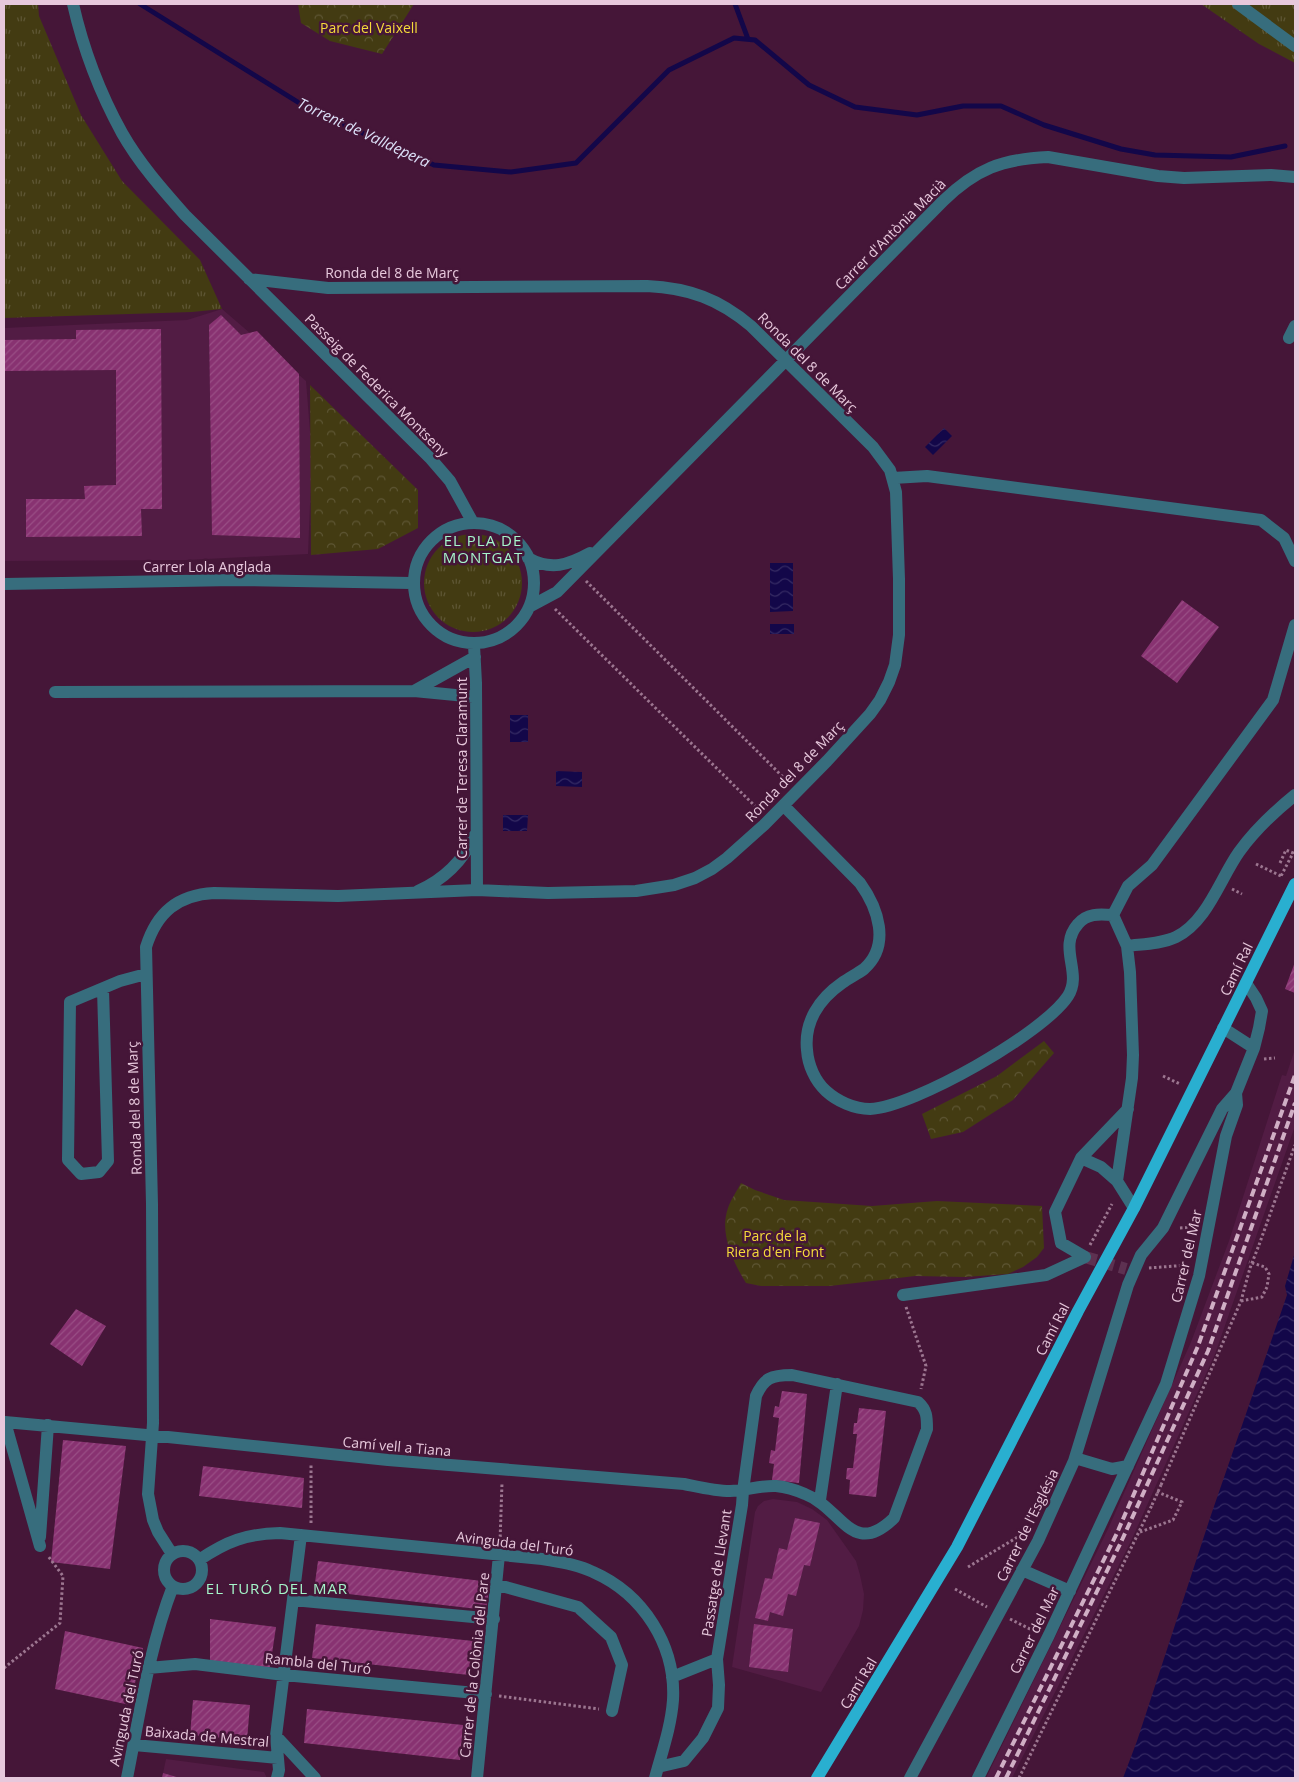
<svg xmlns="http://www.w3.org/2000/svg" width="1299" height="1782" font-family="'Open Sans',sans-serif">
<defs>
<pattern id="grass-tufts" width="24" height="20" patternUnits="userSpaceOnUse" patternTransform="scale(1.25)"><rect width="24" height="20" fill="#433b12"/><path d="M3 7l-1-3M5 7V3M7 7l1-3M15 17l-1-3M17 17v-4M19 17l1-3" fill="none" stroke="#5e5634"/></pattern>
<pattern id="forest-crowns" width="20" height="18" patternUnits="userSpaceOnUse" patternTransform="scale(1.25)"><rect width="20" height="18" fill="#433b12"/><path d="M2 6a3 3 0 1 1 6 0M12 15a3 3 0 1 1 6 0" fill="none" stroke="#5e5634"/></pattern>
<pattern id="water-waves" width="16" height="10" patternUnits="userSpaceOnUse" patternTransform="scale(1.25)"><rect width="16" height="10" fill="#130749"/><path d="M0 5q4-4 8 0t8 0" fill="none" stroke="#352a63"/></pattern>
<pattern id="building-hatch" width="6" height="6" patternUnits="userSpaceOnUse" patternTransform="scale(1.25)"><rect width="6" height="6" fill="#883271"/><path d="M-1 1l2-2M0 6l6-6M5 7l2-2" fill="none" stroke="#994e85"/></pattern>
</defs>
<rect width="100%" height="100%" fill="#451638"/>
<!-- built -->
<path fill="#521c44" d="M222,309l84,72 6,75 -4,98 -122,6 -182,1v-233l183,-8z
M1295,1049v77l-80,228 -84,187 -119,237h-26l122,-249 83,-187 38,-101 53,-166 4,1z
M773,1499l24,3 15,7 15,11 29,41 4,14 4,19 -1,16 -4,16 -38,66 -89,-25 23,-155 3,-6 6,-5z
M166,1759l98,13 3,6h-105z"/>
<!-- grass -->
<path fill="url(#grass-tufts)" d="M4,4h34l1,12 42,99 41,66 78,79 22,49 -30,3 -188,6z
M1201,4h94v59l-36,-19z
M424 583a49 49 0 1 1 98 0a49 49 0 1 1-98 0Z"/>
<!-- forest -->
<path fill="url(#forest-crowns)" d="M298,4h116l-32,50 -52,-13 -29,-18z
M310,385l108,105v38l-40,21 -67,6z
M1044,1041l10,12 -41,47 -50,32 -32,7 -9,-25 75,-38z
M741,1183l14,7 29,10 88,6 65,-5 105,5 2,42 -7,9 -14,10 -15,7 -43,3 -50,-1 -85,10h-69l-15,-3c-13,-21 -27,-50 -18,-75 3,-9 9,-17 13,-25z"/>
<!-- water -->
<path fill="url(#water-waves)" d="M944,428l8,8 -19,19 -8,-8z
M770,563h23v48l-23,1z
M770,624h24v10h-24z
M510,715h18v27h-18z
M556,771l26,1v15l-26,-1z
M503,815h25l-1,16h-24z
M1295,1252v526h-172l14,-37 74,-226 76,-220 -2,-9z"/>
<g fill="none" stroke-linecap="round" stroke-linejoin="round">
<!-- stream -->
<path stroke="#130749" stroke-width="5" d="M140,4l169,105 125,56 77,7 65,-9 93,-93 65,-32 21,2 54,45 46,22 62,8 46,-9h38l43,19 77,24 34,6 76,2 54,-11
M735,4l13,35"/>
</g>
<!-- building -->
<path fill="url(#building-hatch)" d="M221,315l20,20 16,-4 42,43 1,164 -88,-3 -3,-210z
M161,329l1,180h-21l1,27 -116,1v-38h59l-1,-13 32,-1v-115l-112,1v-31l72,-1v-9z
M1182,600l37,27 -42,56 -36,-27z
M1295,962v31l-10,-4z
M76,1309l30,17 -24,40 -32,-22z
M782,1391l25,3 -8,89 -27,-3 2,-16 -5,-1 2,-13 4,1 4,-33 -6,-1 2,-11 4,1z
M859,1408l27,3 -10,86 -27,-3 1,-14 -4,-1 1,-11h6l4,-34h-4l1,-11h3z
M63,1440l63,6 -16,123 -59,-7z
M203,1466l101,12 -2,30 -103,-12z
M795,1518l25,5 -10,43 -6,-1 -8,31 -8,-2 -5,22 -13,-4 -2,9 -13,-3 10,-40 7,1 7,-31 8,2z
M318,1561l172,21 -4,28 -172,-20z
M210,1619l66,8 -6,40 -60,-1z
M316,1624l157,17 -4,34 -157,-17z
M754,1624l39,5 -5,43 -39,-5z
M65,1631l78,17 -13,57 -75,-16z
M193,1700l57,5 -3,35 -57,-5z
M307,1709l156,16 -3,35 -156,-17z
M163,1773l17,5h-18z"/>
<g fill="none" stroke-linecap="round" stroke-linejoin="round">
<!-- minor-tunnel -->
<path stroke="#5d3151" stroke-width="12" stroke-dasharray="12 6" stroke-linecap="butt" d="M1085,1257l41,12"/>
<!-- path -->
<path stroke="#9c7690" stroke-width="3" stroke-dasharray="2.5 2.5" stroke-linecap="butt" d="M586,581l200,199
M555,609l202,199
M1280,863l6,-13 7,3 -12,23
M1256,864l25,12
M1232,889l10,5
M1264,1059l11,-1
M1163,1076l17,8
M1180,1228l16,-1
M1090,1245l22,-41
M1259,1245l36,-100
M1149,1268l39,-3
M1241,1301l21,-4 5,-10 2,-13 -4,-7 -16,-5
M906,1307l20,59 -5,23
M1161,1485l80,-184 9,-33
M311,1523v-59
M1140,1532l33,-12 9,-18 -27,-11
M500,1542l2,-59
M968,1567l58,-35
M955,1589l32,18
M1010,1619l26,13
M4,1668l56,-45 3,-47 -15,-20
M499,1696l100,13
M1019,1778l133,-273"/>
<!-- minor -->
<path stroke="#376d7d" stroke-width="12" d="M73,4c10,44 27,89 49,129 17,30 40,56 63,82l246,244 19,22 22,40
M1238,4l57,42
M1289,338l6,-12
M893,478l34,-2 334,44 23,18 11,23
M414 583a60 60 0 1 1 120 0a60 60 0 1 1-120 0Z
M528,558c23,13 40,7 62,-5
M4,584l231,-4 176,3
M529,607l28,-15 386,-391c33,-32 59,-42 105,-44l110,19 26,2 87,-3 24,2
M474,645l2,38 1,207
M414,691l61,-34
M55,692l359,-1 62,6
M784,806l76,77c18,25 31,62 4,86 -7,5 -15,9 -22,14 -23,16 -38,39 -35,67 1,15 8,31 19,41 11,10 28,18 44,18 44,-2 174,-76 198,-113 15,-24 -11,-48 10,-72 9,-11 21,-10 35,-9
M418,891c27,-12 45,-30 57,-56
M1113,915l15,-29 24,-21 121,-165 22,-75
M1113,915l14,31 3,26 3,83 -1,23 -15,103 17,27
M1127,946c16,-2 34,-2 49,-9 31,-15 44,-58 63,-85 16,-22 35,-40 56,-57
M103,989l5,172 -9,11 -18,2 -13,-14 2,-158 50,-21 26,-7
M1223,1028l31,20
M1081,1158l20,9 16,14
M1085,1257l-24,-14 -6,-31 26,-54 47,-49
M903,1295l143,-20 39,-18
M1075,1458l37,11 16,-3
M820,1500l17,-116
M40,1537l8,-112
M40,1546l-35,-124 163,15 220,23 296,24c15,3 31,7 46,7 15,0 31,-6 46,-5 10,1 20,4 29,8 37,14 47,65 89,24l33,-89c0,-12 0,-19 -9,-27l-126,-27c-21,0 -28,3 -36,21l-13,95 -1,14 -25,154 -45,18
M164 1570a19 19 0 1 1 38 0a19 19 0 1 1-38 0Z
M172,1554l-14,-22 -5,-12 -5,-26 5,-71 -1,-219 -6,-257c11,-35 32,-52 68,-54l124,3 139,-6 71,3 88,-2 38,-6 21,-7 17,-9 15,-11 37,-33 63,-64 43,-47 10,-14 9,-18 6,-17 4,-30v-56l-3,-87 -6,-22 -17,-23 -122,-121c-32,-27 -62,-38 -104,-40l-319,2 -79,-9
M199,1560c28,-19 47,-26 81,-27l262,26c17,3 35,5 51,13 50,22 83,73 80,128 -2,27 -11,52 -18,78
M1022,1570l48,21
M498,1585l80,22 33,30 11,28 -10,46
M293,1600l201,19
M148,1668l47,-4 89,11 202,19
M276,1736l39,42
M134,1745l144,13
M658,1767l26,-6 19,-23 15,-30 1,-23 -2,-26
M127,1778c13,-65 22,-130 46,-192
M277,1778l2,-8 -3,-34 25,-201
M477,1778l22,-223
M910,1778l128,-237 36,-80 54,-176 13,-30 22,-27 59,-119 14,-16
M978,1778l71,-143 117,-251 33,-108 27,-140 11,-31 -1,-12 18,-45 5,-20 3,-17 -6,-13 -10,-15"/>
<!-- major -->
<path stroke="#29afd0" stroke-width="12" d="M817,1778l140,-231 121,-236 56,-103 161,-324"/>
<!-- rail -->
<path stroke="#d0afc5" stroke-width="4" stroke-dasharray="8 4" stroke-linecap="butt" d="M996,1778l121,-245 81,-187 97,-271
M1006,1778l116,-238 86,-189 87,-248"/>
<!-- path-bridge -->
<path stroke="#9c7690" stroke-width="3" stroke-dasharray="2.5 2.5" stroke-linecap="butt" d="M1250,1268l9,-23
M1152,1505l9,-20"/>
</g>
<g text-anchor="middle" dominant-baseline="central" stroke-width="5" stroke-linejoin="round" paint-order="stroke">
<!-- park labels -->
<g font-size="14" fill="#f5db3a" stroke="#451638">
<text x="369" y="27">Parc del Vaixell</text>
<text x="775" y="1235">Parc de la<tspan x="775" dy="16">Riera d'en Font</tspan></text>
</g>
<!-- street labels -->
<g font-size="14" fill="#e7c8dc" stroke="#451638">
<text transform="translate(890 234) rotate(-45)">Carrer d'Antònia Macià</text>
<text x="392" y="272">Ronda del 8 de Març</text>
<text transform="translate(808 362) rotate(45)">Ronda del 8 de Març</text>
<text transform="translate(377 385) rotate(45)">Passeig de Federica Montseny</text>
<text x="207" y="566">Carrer Lola Anglada</text>
<text transform="translate(461 768) rotate(-90)">Carrer de Teresa Claramunt</text>
<text transform="translate(794 771) rotate(-46)">Ronda del 8 de Març</text>
<text transform="translate(1236 969) rotate(-64)">Camí Ral</text>
<text transform="translate(134 1108) rotate(-92)">Ronda del 8 de Març</text>
<text transform="translate(1186 1256) rotate(-77)">Carrer del Mar</text>
<text transform="translate(1052 1329) rotate(-63)">Camí Ral</text>
<text transform="translate(397 1446) rotate(5)">Camí vell a Tiana</text>
<text transform="translate(1027 1525) rotate(-64)">Carrer de l'Església</text>
<text transform="translate(515 1543) rotate(7)">Avinguda del Turó</text>
<text transform="translate(716 1573) rotate(-81)">Passatge de Llevant</text>
<text transform="translate(1034 1630) rotate(-64)">Carrer del Mar</text>
<text transform="translate(318 1663) rotate(6)">Rambla del Turó</text>
<text transform="translate(474 1665) rotate(-84)">Carrer de la Colònia del Pare</text>
<text transform="translate(858 1683) rotate(-59)">Camí Ral</text>
<text transform="translate(126 1708) rotate(-78)">Avinguda del Turó</text>
<text transform="translate(207 1736) rotate(5)">Baixada de Mestral</text>
</g>
<!-- water labels -->
<g font-size="15" font-style="italic" fill="#dce0f8" stroke="#451638">
<text transform="translate(364 132) rotate(25)">Torrent de Valldepera</text>
</g>
<!-- neighbourhood labels -->
<g font-size="15" letter-spacing="1" fill="#a5f6ca" stroke="#451638">
<text x="483" y="540">EL PLA DE<tspan x="483" dy="17">MONTGAT</tspan></text>
<text x="277" y="1588">EL TURÓ DEL MAR</text>
</g>
</g>
<!-- border -->
<rect width="1299" height="1782" fill="none" stroke="#e7c8dc" stroke-width="10"/>
</svg>
